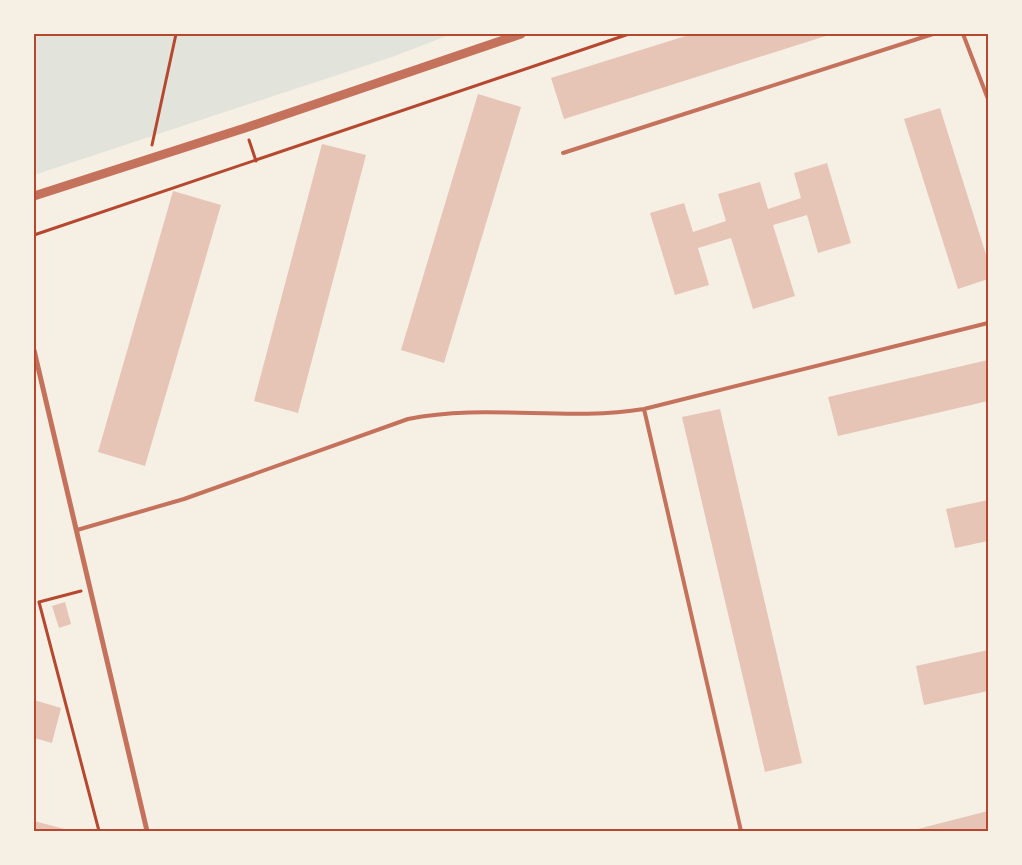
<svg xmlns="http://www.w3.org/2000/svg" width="1022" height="865" font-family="Mulish,sans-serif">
<rect width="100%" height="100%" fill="#f6efe4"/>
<!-- green -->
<path fill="#e2e4dc" d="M34,34h418l-60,23 -358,118z"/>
<!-- building -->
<path fill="#e6c5b7" d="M692,34h140l-268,85 -13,-41z
M478,94l43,13 -77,256 -43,-13z
M940,108l48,153v18l-30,10 -54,-170z
M322,144l44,11 -68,258 -44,-12z
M827,163l24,80 -33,10 -11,-38 -34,10 22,71 -42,13 -22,-71 -33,10 11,37 -34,10 -25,-82 34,-10 9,29 33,-11 -8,-27 42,-12 8,27 33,-11 -7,-25z
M173,191l48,14 -76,261 -47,-14z
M988,360v41l-150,35 -10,-39z
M720,409l82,354 -37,9 -83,-355z
M988,500v41l-33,7 -9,-39z
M65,602l6,22 -12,4 -7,-22z
M988,650v41l-64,14 -8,-39z
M34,700l27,8 -9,35 -18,-5z
M988,811v20h-78z
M34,821l38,10h-38z"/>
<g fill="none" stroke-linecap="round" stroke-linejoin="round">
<!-- path -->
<path stroke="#b5482f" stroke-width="3" d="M249,140l7,21
M152,145l24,-111
M34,235l595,-201
M81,591l-42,11 60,229"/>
<!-- service -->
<path stroke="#c5725c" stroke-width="4" d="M963,34l25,65
M563,153l370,-119
M644,409l97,422
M77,530l107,-31 224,-80c77,-16 158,3 236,-10l344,-86"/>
<!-- minor -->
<path stroke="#c5725c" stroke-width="5" d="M34,350l113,481"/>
<!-- tertiary -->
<path stroke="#c5725c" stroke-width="9" d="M34,196l211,-68 276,-94"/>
</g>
<!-- border -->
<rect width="1022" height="865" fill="none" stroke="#f6efe4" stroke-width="70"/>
<rect x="35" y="35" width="952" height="795" fill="none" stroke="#b5482f" stroke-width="2"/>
</svg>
